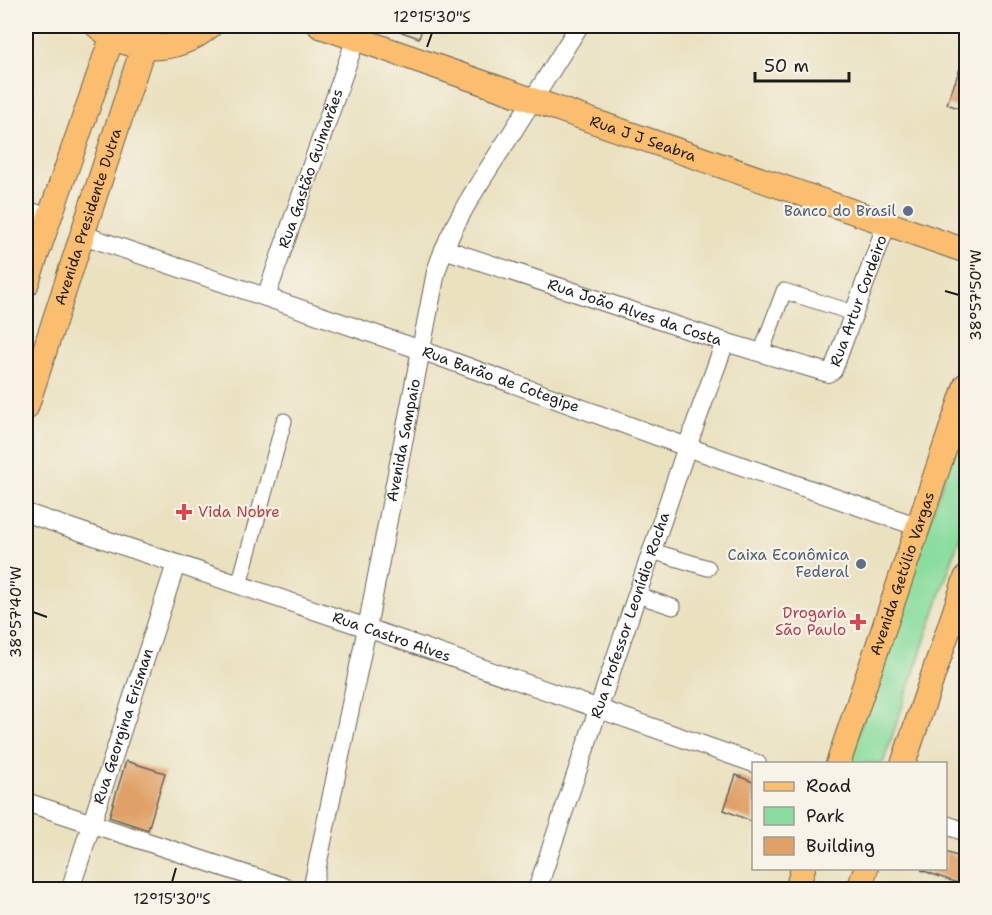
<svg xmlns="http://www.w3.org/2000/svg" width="992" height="915" font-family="'Shantell Sans',sans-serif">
<rect width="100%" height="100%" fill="#f7f3e8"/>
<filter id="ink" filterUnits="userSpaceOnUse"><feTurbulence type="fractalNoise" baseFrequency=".0167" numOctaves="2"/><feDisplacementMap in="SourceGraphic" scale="12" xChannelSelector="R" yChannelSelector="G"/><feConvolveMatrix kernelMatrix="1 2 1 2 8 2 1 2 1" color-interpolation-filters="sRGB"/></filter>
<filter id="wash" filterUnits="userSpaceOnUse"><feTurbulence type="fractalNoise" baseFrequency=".008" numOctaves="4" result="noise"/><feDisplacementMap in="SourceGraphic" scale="24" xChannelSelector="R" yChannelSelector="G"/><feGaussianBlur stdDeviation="1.35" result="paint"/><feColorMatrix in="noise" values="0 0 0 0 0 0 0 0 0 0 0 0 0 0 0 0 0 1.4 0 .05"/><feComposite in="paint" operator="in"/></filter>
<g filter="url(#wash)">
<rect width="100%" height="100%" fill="#eae1bf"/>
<!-- green -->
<path fill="#8add9e" stroke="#537c5d" stroke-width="1.5" d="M966,412v107l-83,244 -35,1z"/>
<g id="blocks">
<!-- building -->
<path fill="#e0a167" d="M388,26h35l-4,12 -31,-11z
M965,55h1v56l-19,-7z
M126,761l39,12 -17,57 -39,-13z
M736,775l17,7v40l-29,-12z
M945,852l21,7v27l-45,-16 24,-2z"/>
</g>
</g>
<g filter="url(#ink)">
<use href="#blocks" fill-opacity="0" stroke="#646155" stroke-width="1.5"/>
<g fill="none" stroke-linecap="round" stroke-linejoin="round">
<defs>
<path id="minor" d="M761,353l23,-62 70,22
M652,551l56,17
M239,585l45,-164
M637,595l36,12"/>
<g id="tertiary">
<path d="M26,210l23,8"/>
<path id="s1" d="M83,235l338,115 266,97 232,80"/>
<path id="s2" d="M444,249l281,93 103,31 5,-3 54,-147"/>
<path id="s3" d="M266,297l90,-259"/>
<path id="s4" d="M26,513l341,115 390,136"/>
<path d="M26,802l267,88"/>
<path d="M946,825l20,7"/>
<path id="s5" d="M70,890l106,-326"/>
<path id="s6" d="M312,890l55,-262 69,-356c15,-49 44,-90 72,-133 24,-38 48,-76 71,-113"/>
<path id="s7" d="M537,890l150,-443 38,-105"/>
</g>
<g id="primary">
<path d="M97,26c34,28 78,29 113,0"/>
<path id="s8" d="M320,26l646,225"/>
<path id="s9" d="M838,764l128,-379"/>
<path d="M903,764l63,-186"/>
<path d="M797,890l6,-22"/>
<path d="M859,890l7,-22"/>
</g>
<g id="trunk">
<path d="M26,285l90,-259"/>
<path id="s10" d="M26,408l124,-382"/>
</g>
</defs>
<!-- minor casing -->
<use href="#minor" stroke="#646155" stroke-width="17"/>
<!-- tertiary casing -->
<use href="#tertiary" stroke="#646155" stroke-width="20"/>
<!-- primary casing -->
<use href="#primary" stroke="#646155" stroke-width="26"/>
<!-- trunk casing -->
<use href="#trunk" stroke="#646155" stroke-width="26"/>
<!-- minor -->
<use href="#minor" stroke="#fff" stroke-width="15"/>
<!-- tertiary -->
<use href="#tertiary" stroke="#fff" stroke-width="18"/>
<!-- primary -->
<use href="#primary" stroke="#fabe6e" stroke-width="24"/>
<!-- trunk -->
<use href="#trunk" stroke="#fabe6e" stroke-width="24"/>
</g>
</g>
<!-- ticks -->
<path fill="none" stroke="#1c1c1c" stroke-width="2" d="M427,47l5,-14M945,291l14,4M33,612l14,5M172,882l4,-14"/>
<!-- markers -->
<g fill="#5c6f8a" stroke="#f7f3e8" stroke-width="2">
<circle cx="908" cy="211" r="6"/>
<circle cx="861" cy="564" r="6"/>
</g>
<g fill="#e0444e" stroke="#f7f3e8" stroke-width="2">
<path d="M181 503h6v6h6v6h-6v6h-6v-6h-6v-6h6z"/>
<path d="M855 613h6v6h6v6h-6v6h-6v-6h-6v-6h6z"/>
</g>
<g text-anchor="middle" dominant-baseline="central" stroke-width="4.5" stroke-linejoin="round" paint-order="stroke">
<!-- street labels -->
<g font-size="15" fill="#1c1c1c" stroke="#f7f3e8">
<text stroke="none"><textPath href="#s8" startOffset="342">Rua J J Seabra</textPath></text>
<text stroke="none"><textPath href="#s3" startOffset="136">Rua Gastão Guimarães</textPath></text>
<text stroke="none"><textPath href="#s10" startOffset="201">Avenida Presidente Dutra</textPath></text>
<text stroke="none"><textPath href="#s2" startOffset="483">Rua Artur Cordeiro</textPath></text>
<text stroke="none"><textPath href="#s2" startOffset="201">Rua João Alves da Costa</textPath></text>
<text stroke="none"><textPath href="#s1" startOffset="442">Rua Barão de Cotegipe</textPath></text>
<text stroke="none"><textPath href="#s6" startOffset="459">Avenida Sampaio</textPath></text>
<text stroke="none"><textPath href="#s9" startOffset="201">Avenida Getúlio Vargas</textPath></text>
<text stroke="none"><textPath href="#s7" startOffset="290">Rua Professor Leonídio Rocha</textPath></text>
<text stroke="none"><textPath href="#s4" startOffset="386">Rua Castro Alves</textPath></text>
<text stroke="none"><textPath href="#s5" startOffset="172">Rua Georgina Erisman</textPath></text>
</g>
<!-- service labels -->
<g font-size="15" fill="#4e5e75" stroke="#f7f3e8" text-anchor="end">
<text x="896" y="211">Banco do Brasil</text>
<text x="849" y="555">Caixa Econômica<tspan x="849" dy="17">Federal</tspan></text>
</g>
<!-- health labels -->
<g font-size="15" fill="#be3a42" stroke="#f7f3e8" text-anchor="start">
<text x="198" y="512">Vida Nobre</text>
<text x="846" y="613" text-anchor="end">Drogaria<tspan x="846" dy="17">São Paulo</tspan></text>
</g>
</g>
<!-- margin -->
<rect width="992" height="915" fill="none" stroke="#f7f3e8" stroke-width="66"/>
<!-- legend -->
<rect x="752" y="762" width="195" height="108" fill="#f7f3e8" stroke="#9f9d96" stroke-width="1.5"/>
<rect x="764" y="782" width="30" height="9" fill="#fabe6e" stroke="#9f9d96" stroke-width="1.5"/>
<text x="806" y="792" font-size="18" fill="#1c1c1c">Road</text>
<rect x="764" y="807" width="30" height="18" fill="#8add9e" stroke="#9f9d96" stroke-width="1.5"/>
<text x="806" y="822" font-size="18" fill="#1c1c1c">Park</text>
<rect x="764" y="837" width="30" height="18" fill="#e0a167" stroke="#9f9d96" stroke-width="1.5"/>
<text x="806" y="852" font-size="18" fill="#1c1c1c">Building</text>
<!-- scale -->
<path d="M755 72v9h94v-9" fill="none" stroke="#1c1c1c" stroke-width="3"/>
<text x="764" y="72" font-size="18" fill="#1c1c1c" stroke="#f7f3e8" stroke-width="4.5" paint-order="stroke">50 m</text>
<rect x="33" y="33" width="926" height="849" fill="none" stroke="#1c1c1c" stroke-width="2"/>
<g font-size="15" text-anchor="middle" fill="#1c1c1c">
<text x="432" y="22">12°15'30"S</text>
<text transform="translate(976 295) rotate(-90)" y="5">38°57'50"W</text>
<text transform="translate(16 612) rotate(-90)" y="5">38°57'40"W</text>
<text x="172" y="904">12°15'30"S</text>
</g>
</svg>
